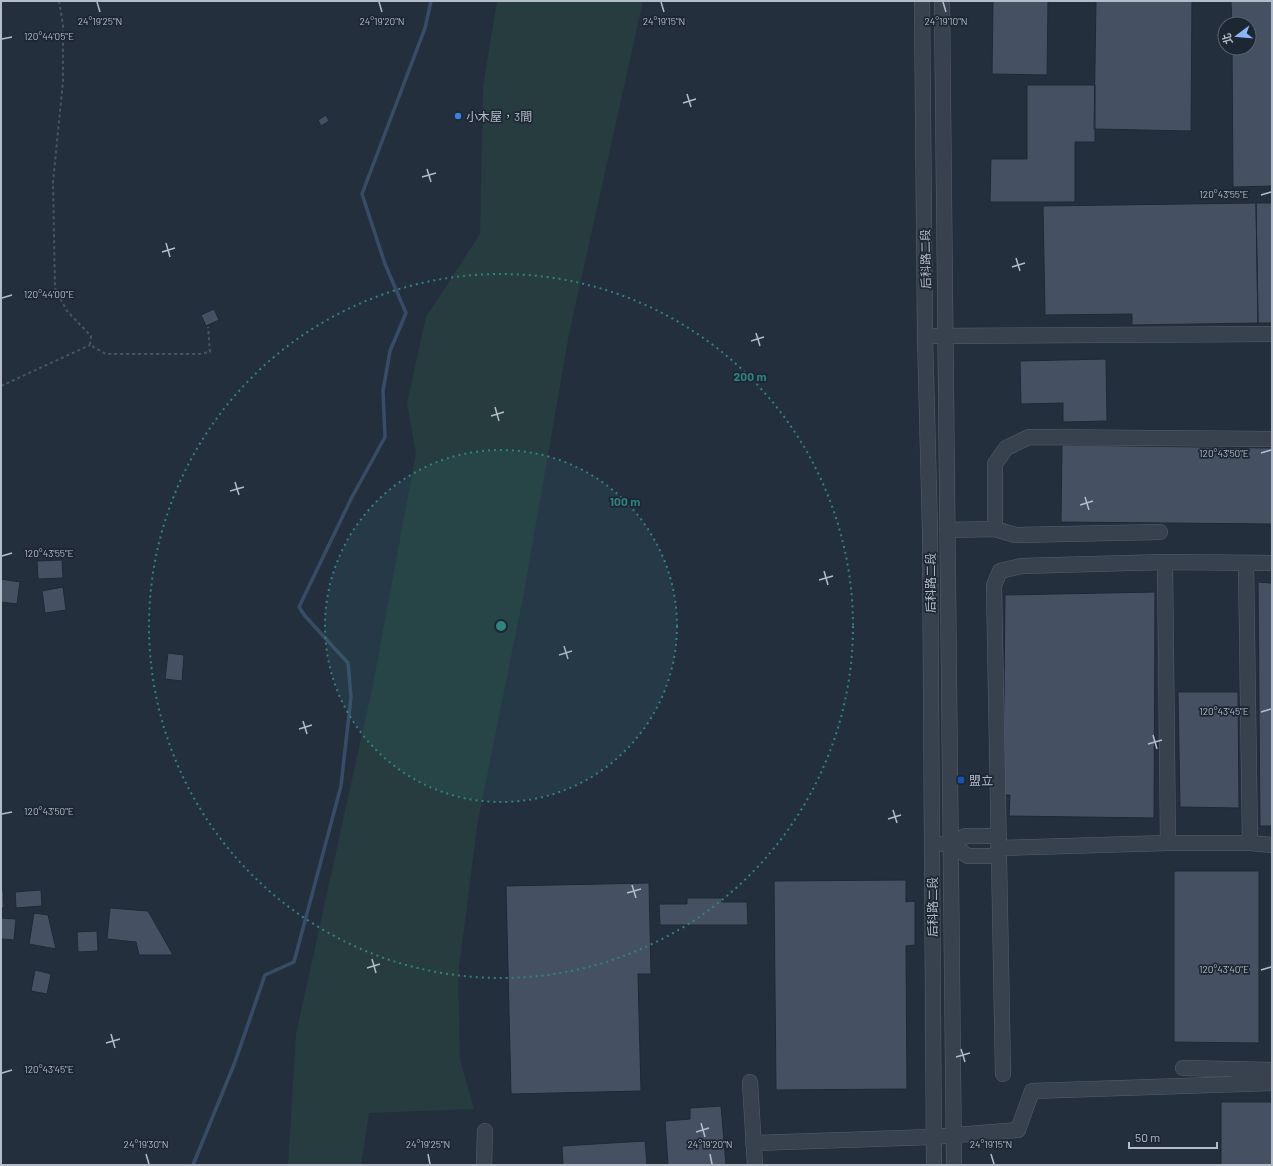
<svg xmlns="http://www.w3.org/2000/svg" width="1273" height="1166" font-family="Barlow,'Noto Sans TC',sans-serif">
<rect width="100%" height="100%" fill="#242f3e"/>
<!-- green -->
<path fill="#263c3f" d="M497,1h146l-74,333 -45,259 -47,233 -19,150 2,84 14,49 -105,4 -8,52h-73l8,-131 77,-350 43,-231 -9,-50 19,-86 54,-83 3,-147z"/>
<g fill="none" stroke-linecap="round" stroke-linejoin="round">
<!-- stream -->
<path stroke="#394c67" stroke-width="3.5" d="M193,1165l42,-103 30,-87 29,-13 47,-176 10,-89 -3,-34 -43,-47 -6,-9 53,-110 33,-60 -2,-46 7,-40 16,-38 -21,-49 -23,-70 63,-166 6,-27"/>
</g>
<!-- building -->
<path fill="#455162" stroke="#1f2835" d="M993,1h55l-1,74 -55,-1z
M1096,1h96l-1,130 -97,-2z
M1231,1h41v185l-39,1 -1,-139h17v-24h-17z
M1027,85h68v57h-20v60h-85l1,-43h36z
M326,115l3,6 -8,5 -3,-6z
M1256,203l2,120 -126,2v-11l-87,1 -2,-109z
M1256,203h16v120h-14z
M214,309l5,11 -13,6 -5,-11z
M1106,359l1,62 -44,1v-19l-42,1 -1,-43z
M1062,445l210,3v76l-211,-2z
M62,560l1,18 -25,1 -1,-18z
M1271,565h1v261h-12l-2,-244 13,1z
M1,579l19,3 -3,22 -16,-2z
M63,587l3,23 -21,3 -3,-22z
M1155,592l-1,226 -145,-2 1,-21h-7l2,-200z
M168,653l16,2 -2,26 -17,-2z
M1178,692h60l1,116 -59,-1z
M1174,871h85v172l-85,-1z
M906,880v22l9,-1v44l-9,1 1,143 -131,1 -2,-209z
M649,883l2,91h-13l3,117 -130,3 -5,-208z
M1,890h2l1,18h-3z
M41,890l1,16 -26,2 -1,-16z
M687,898h35v4h25l1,23h-88l-1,-21h28z
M110,908l38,3 25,44h-34l-3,-13 -29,-3z
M34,913l14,2 8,34 -27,-5z
M1,918l15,1 -2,21 -13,-1z
M97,931l1,20 -20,1 -1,-20z
M35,970l16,4 -4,20 -16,-3z
M1221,1102h51v63h-51z
M721,1106l5,59h-58l-3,-44 25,-2v-11z
M645,1141l2,24h-84l-1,-19z"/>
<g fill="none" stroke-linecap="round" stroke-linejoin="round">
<defs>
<path id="minor" d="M922,1l3,335 5,194 4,635
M942,1l12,1164
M936,336l336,-2
M995,529v-65l11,-16 23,-11 243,2
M947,530l48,-1 20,6 145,-3
M1165,562l3,281
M1246,563l4,280
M940,844h10l16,-8h32
M950,844l18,12h30
M998,848l170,-5h82l22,2
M1183,1068l89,2
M1003,1074l-9,-489 6,-14 21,-5 144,-4 107,1
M750,1082l5,83
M753,1143l179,-6 86,-7 14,-39 240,-8
M484,1165l1,-34"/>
</defs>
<!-- minor casing -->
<use href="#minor" stroke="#565f6c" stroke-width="16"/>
<!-- path -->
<path stroke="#44595c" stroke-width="2" stroke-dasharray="3 3" stroke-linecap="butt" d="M59,1l4,24v56l-10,101 2,106 12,23 24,25 -1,9 16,9h93l11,-2 -2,-25
M1,386l89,-41"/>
<!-- minor -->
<use href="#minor" stroke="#38414e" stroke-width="15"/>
</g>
<!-- ticks -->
<path fill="none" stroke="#b4bcc9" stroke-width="1.5" d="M97,2l3,10M379,2l3,10M661,2l3,10M943,2l3,10M2,39l10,-2M687,94l4,13M683,103l13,-4M427,169l4,13M422,177l14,-4M1261,195l10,-3M166,243l4,14M162,252l13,-4M1016,258l4,13M1012,267l13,-4M2,298l10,-3M756,333l4,13M751,341l13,-4M495,407l4,14M491,416l13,-4M1261,453l10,-3M235,482l4,13M230,491l14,-4M1085,497l4,13M1080,505l13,-4M2,556l10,-3M824,571l4,14M819,580l14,-4M564,646l4,13M559,655l13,-4M1261,712l10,-3M303,721l4,13M299,729l13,-4M1153,735l4,14M1148,744l14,-4M893,810l4,13M2,814l10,-2M888,819l13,-4M632,885l4,13M627,893l14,-4M372,959l4,14M367,968l13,-4M1261,970l10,-3M111,1034l4,14M106,1043l14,-4M961,1049l4,13M956,1057l14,-4M2,1073l10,-3M701,1123l4,14M696,1132l13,-4M146,1154l3,10M428,1154l2,10M710,1154l2,10M991,1154l3,10"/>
<!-- distance rings -->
<circle cx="501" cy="626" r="176" fill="#308480" fill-opacity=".12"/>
<g fill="none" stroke="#308480" stroke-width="2" stroke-dasharray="2 4">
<circle cx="501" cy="626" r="176"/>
<circle cx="501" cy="626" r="352"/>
</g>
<!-- markers -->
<circle fill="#3f7fe0" stroke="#1d2633" stroke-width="1.5" cx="458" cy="116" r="4"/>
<rect fill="#1a4fb4" stroke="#1d2633" stroke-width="1.5" x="957" y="776" width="8" height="8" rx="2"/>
<g text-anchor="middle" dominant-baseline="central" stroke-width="3.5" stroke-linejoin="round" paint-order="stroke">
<!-- poi labels -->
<g font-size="12" fill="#b4bcc9" stroke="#1d2633" text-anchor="start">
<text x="466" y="116">小木屋，3間</text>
<text x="969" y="780">盟立</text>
</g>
<!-- street labels -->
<g font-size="12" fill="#b4bcc9" stroke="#1d2633">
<text transform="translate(925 259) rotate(-91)">后科路二段</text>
<text transform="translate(930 583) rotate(-90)">后科路二段</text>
<text transform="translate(932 907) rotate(-90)">后科路二段</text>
</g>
</g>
<g font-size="10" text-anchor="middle" fill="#b4bcc9" stroke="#1d2633" stroke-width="3.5" stroke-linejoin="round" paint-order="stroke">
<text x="100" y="25">24°19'25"N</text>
<text x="382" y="25">24°19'20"N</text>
<text x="664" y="25">24°19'15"N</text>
<text x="946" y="25">24°19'10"N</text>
<text x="49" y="40">120°44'05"E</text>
<text x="1224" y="198">120°43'55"E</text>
<text x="49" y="298">120°44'00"E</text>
<text x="1224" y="457">120°43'50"E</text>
<text x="49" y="557">120°43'55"E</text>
<text x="1224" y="715">120°43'45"E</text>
<text x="49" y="815">120°43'50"E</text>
<text x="1224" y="973">120°43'40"E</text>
<text x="49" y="1073">120°43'45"E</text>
<text x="146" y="1148">24°19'30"N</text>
<text x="428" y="1148">24°19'25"N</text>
<text x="710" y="1148">24°19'20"N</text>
<text x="991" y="1148">24°19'15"N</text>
</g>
<circle cx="501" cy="626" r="6" fill="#308480" stroke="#1d2633" stroke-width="2"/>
<g font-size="12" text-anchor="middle" font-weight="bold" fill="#308480" stroke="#1d2633" stroke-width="3.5" stroke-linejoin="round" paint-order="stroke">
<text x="750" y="381">200 m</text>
<text x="625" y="506">100 m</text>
</g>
<!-- border -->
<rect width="1273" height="1166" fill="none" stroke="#b4bcc9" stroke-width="4"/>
<!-- north arrow -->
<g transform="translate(1237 36) rotate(254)"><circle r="19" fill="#1d2633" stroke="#59626f"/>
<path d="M0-3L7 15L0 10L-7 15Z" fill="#8ab4f8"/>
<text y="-6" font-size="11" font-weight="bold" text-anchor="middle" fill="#b4bcc9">北</text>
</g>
<!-- scale -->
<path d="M1129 1142v6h88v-6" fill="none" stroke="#b4bcc9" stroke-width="2"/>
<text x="1135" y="1142" font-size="12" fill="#b4bcc9" stroke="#1d2633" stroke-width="3" paint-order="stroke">50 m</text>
</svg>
